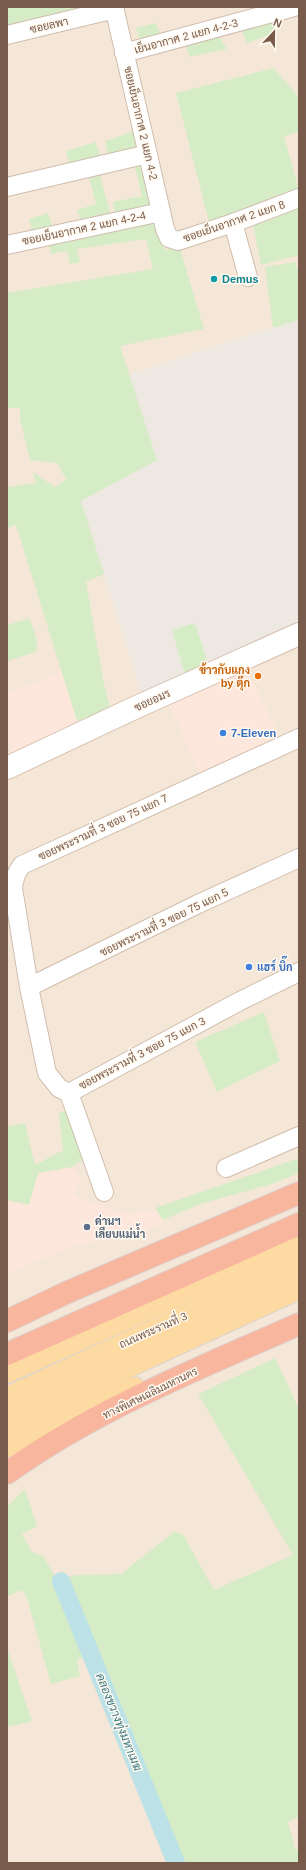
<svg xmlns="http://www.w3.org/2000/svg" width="306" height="1870" font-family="Helvetica,Sarabun,sans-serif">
<rect width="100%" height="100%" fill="#fdf5e9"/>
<!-- residential -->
<path fill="#f5e7d7" d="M7,7h292v1856h-292z"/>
<!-- commercial -->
<path fill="#fde7dd" d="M247,670l33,65 -80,38 -31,-69z
M62,672l15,49 -1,6 -63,27 -6,-21v-40z
M72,1167l8,11 -6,18 54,18 27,-6 8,12 -2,4 -22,8 -70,16 -62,25v-73l22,5 9,-32z"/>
<!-- industrial -->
<path fill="#eee8e2" d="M299,320v303l-157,72 -61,-194 76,-41 -28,-85 70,-24z"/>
<!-- green -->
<path fill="#d6ecc6" d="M7,7h76l-76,20z
M274,18l3,14 -30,11 -6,-16z
M156,23l5,14 -20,6 -5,-15z
M217,34l10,15 -38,8 -4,-15z
M273,68l26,29v35l-15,4 15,55 -90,31 -33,-129z
M135,131l6,20 -32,7 -4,-17z
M96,142l5,18 -31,6 -4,-15z
M145,161l11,46 -40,8 -3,-13 29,-6 -8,-33z
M99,171l12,46 -30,6 -4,-13 19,-6 -8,-30z
M299,203v52l-38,10 -9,-45z
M48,213l5,16 -20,5 -4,-15z
M155,220l10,30 14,-5 25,84 -84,17 37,114 -76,41 23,73 -18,8 18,102 6,24 -33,13 -61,-196 -9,3v-41l29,-4 -3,-11 22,15 11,-8 -9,-16 -27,-3 -10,-41v-11h-13v-115l146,-24 -7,-30 -69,10 3,13 -10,2 -3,-13 -16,3 -3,-12z
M295,262l4,12v46l-26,8 -8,-61z
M27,619l3,1c4,11 9,21 6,32l-29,9v-36z
M195,623l13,41 -23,11 -13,-45z
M264,1012l16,49 -63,31 -22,-50z
M68,1110l18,48 -14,9 -34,6 -9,32 -22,-5v-73l18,-4 10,42 28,-15 -4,-37z
M299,1158v15l-27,11 -72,20 -37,16 -8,-12z
M275,1358l24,51v408l-11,4 7,28 4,1v13h-118l-84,-210 -20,7 3,16 -29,8 -24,-86 -5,-8 -15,7v-90l18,-18 12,37 -15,8 9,17 13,6 14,25 16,-7 47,-1 54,-43 9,5 30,54 79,-35 -95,-161z
M7,1648l25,73 -25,6z"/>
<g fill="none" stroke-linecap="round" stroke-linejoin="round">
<!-- canal -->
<path stroke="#bce2e8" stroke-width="18" d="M61,1581l115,282"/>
<defs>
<path id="street" d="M114,7l51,222 4,9 9,3 55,-18 66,-25
M7,35l108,-26
M124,53l170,-46
M7,187l141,-33
M233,223l15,54
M7,245l154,-33
M299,738l-277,127c-6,7 -8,14 -9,23l16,99 18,86 12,15 10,5 171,-92 59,-29
M29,987l169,-83 101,-46
M69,1093l35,99
M226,1168l73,-32"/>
<path id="secondary" d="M7,768l123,-58 169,-76"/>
<path id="primary" d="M7,1372l292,-131
M7,1398l292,-134
M7,1422l292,-134
M7,1446l127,-58"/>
<path id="highway" d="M7,1321l61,-29 231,-99
M7,1354l292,-130
M7,1473c89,-64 193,-105 292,-149"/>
</defs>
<!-- street casing -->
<use href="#street" stroke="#d0bdad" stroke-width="20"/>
<!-- secondary casing -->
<use href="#secondary" stroke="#d6bfad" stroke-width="24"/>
<!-- primary casing -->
<use href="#primary" stroke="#dcd4d0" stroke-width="24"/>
<!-- highway casing -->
<use href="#highway" stroke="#dcd4d0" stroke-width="24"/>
<!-- street -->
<use href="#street" stroke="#fff" stroke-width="18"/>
<!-- secondary -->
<use href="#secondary" stroke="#fff" stroke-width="22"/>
<!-- primary -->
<use href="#primary" stroke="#fddaa1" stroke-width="22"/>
<!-- highway -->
<use href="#highway" stroke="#f9b69f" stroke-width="22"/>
</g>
<!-- markers -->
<circle fill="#0f9aa8" stroke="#fff9f0" stroke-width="1.5" cx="214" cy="279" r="4"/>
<circle fill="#e8710a" stroke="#fff9f0" stroke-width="1.5" cx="258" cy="676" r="4"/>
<g fill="#3f7fe0" stroke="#fff9f0" stroke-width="1.5">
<circle cx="223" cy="733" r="4"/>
<circle cx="249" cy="967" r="4"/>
</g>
<circle fill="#5c6f8a" stroke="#fff9f0" stroke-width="1.5" cx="87" cy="1227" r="4"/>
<g text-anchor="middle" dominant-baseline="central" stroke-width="3" stroke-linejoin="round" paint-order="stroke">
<!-- street labels -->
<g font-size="11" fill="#795b4b" stroke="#fff9f0">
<text transform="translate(49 25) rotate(-13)">ซอยลพา</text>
<text transform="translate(186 36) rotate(-15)">เย็นอากาศ 2 แยก 4-2-3</text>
<text transform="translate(141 123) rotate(77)">ซอยเย็นอากาศ 2 แยก 4-2</text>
<text transform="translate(234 221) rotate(-19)">ซอยเย็นอากาศ 2 แยก 8</text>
<text transform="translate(84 228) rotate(-12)">ซอยเย็นอากาศ 2 แยก 4-2-4</text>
<text transform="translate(152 700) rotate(-24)">ซอยอมร</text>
<text transform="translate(103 827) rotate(-25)">ซอยพระรามที่ 3 ซอย 75 แยก 7</text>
<text transform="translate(164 922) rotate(-26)">ซอยพระรามที่ 3 ซอย 75 แยก 5</text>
<text transform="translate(142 1053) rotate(-28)">ซอยพระรามที่ 3 ซอย 75 แยก 3</text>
<text transform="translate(153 1330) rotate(-24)">ถนนพระรามที่ 3</text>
<text transform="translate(150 1393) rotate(-26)">ทางพิเศษเฉลิมมหานคร</text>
</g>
<!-- culture labels -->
<g font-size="11" font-weight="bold" fill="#0d838f" stroke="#fff9f0" text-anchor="start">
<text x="222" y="279">Demus</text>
</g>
<!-- food labels -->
<g font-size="11" font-weight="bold" fill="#c56008" stroke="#fff9f0" text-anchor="end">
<text x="250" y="670">ข้าวกับแกง<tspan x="250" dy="13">by ตุ๊ก</tspan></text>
</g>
<!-- shop labels -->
<g font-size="11" font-weight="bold" fill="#366cbe" stroke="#fff9f0" text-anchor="start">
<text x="231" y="733">7-Eleven</text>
<text x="257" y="967">แฮร์ บิ๊ก</text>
</g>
<!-- service labels -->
<g font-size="11" font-weight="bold" fill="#4e5e75" stroke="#fff9f0" text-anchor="start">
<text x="95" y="1221">ด่านฯ<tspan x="95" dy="13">เลียบแม่น้ำ</tspan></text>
</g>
<!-- water labels -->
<g font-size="12" font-style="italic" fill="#407b86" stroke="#fff9f0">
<text transform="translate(119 1722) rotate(68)">คลองขวางทุ่งมหาเมฆ</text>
</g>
</g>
<!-- border -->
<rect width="306" height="1870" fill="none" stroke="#795b4b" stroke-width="16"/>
<!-- north arrow -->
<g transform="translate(274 32) rotate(22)" stroke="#fff9f0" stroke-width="3" paint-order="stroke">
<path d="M0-3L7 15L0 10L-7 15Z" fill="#795b4b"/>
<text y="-6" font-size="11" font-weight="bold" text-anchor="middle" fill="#795b4b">N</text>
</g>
</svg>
